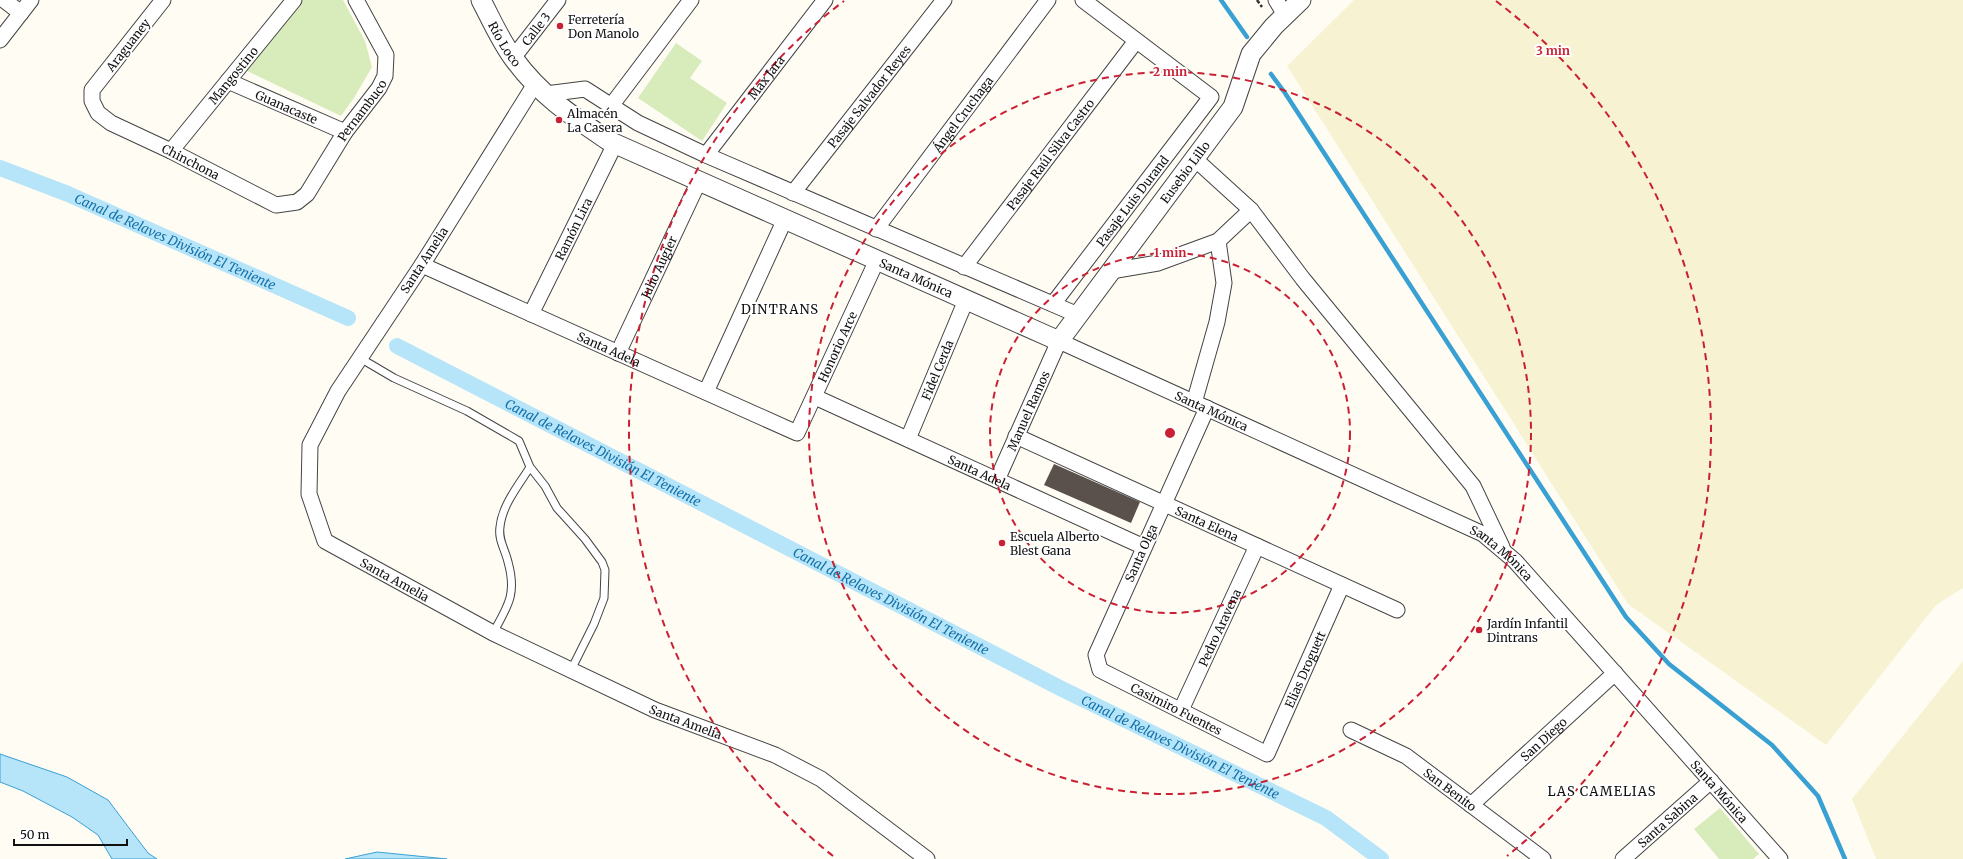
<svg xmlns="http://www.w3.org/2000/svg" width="1963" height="859" font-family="Merriweather,serif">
<rect width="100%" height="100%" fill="#fffcf4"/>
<!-- farmland -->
<path fill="#f7f2d2" d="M1354,0h609v588l-27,17 -110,140 -198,-141 -341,-538z
M1963,661v198h-87l-24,-60z"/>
<!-- green -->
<path fill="#d8ecbb" d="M300,0h43l22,41 7,26 -18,31 -13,18 -98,-47z
M676,43l26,18 -12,17 37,25 -25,38 -64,-43z
M1720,808l39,46 -6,5h-34l-25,-30z"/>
<!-- water -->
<path fill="#b6e4f9" stroke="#39a0d4" d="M0,754l67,23 41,23 40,53 9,6h-45l-14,-24 -26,-18 -49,-26 -23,-9z
M377,852l70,7h-102z"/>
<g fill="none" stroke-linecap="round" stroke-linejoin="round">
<!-- stream -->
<path stroke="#39a0d4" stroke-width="4.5" d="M1221,0l26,37
M1271,74l14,19 341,524 43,47 103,81 46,51 27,63"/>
<!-- canal -->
<g stroke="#b6e4f9" stroke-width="16">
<path id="s1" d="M0,168l68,26 280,124"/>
<path id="s2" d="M397,346l665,343 264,129 55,41"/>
</g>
</g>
<!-- building -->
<path fill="#5a514c" d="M1054,464l86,38 -9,21 -87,-38z"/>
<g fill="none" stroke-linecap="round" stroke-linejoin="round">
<defs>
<path id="service" d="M360,358l34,20 73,33 52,30 11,26 15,19 12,22 28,31 17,23 3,8 -1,28 -10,26 -23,46
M493,633c15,-27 24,-39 15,-71 -3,-13 -10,-22 -8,-35 2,-22 19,-42 30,-60"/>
<g id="minor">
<path d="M4,0l17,13"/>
<path id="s3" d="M163,0l-71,90v11l6,12 13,10 60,28 105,54 21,-3 10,-8 38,-62 34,-44 6,-12 1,-21 -30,-55"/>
<path d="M1276,0l9,15"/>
<path d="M0,40l31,-40"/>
<path id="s4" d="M513,58l45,-58"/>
<path id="s5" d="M228,81l117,51"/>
<path id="s6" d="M535,84l-113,181 -84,126 -28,54 -1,49 16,47 168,92 162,77 120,45 46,24 106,80"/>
<path d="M546,94l39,-5 53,34 68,32 372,160"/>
<path d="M611,106l80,-106"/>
<path id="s7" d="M171,151l123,-151"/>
<path id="s8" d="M706,155l119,-155"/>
<path d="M1195,159l56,51 52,69 170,207 29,61"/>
<path id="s9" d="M793,193l151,-193"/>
<path id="s10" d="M876,229l172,-229"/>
<path id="s11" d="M422,265l375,168 80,-173"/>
<path id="s12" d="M964,267l172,-226"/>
<path d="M1111,271l47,-8 60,-22 33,-31"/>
<path id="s13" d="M1053,304l158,-207 -128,-97"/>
<path id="s14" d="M531,314l84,-170"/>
<path id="s15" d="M618,353l81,-172"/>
<path d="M706,392l79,-173"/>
<path id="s16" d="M815,397l329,150"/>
<path d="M1194,403l23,-81 7,-39 -6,-42"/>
<path id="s17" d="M1207,408l-111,247 4,15 167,84 75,-169"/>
<path id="s18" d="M1016,436l381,174"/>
<path id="s19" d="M908,439l58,-139"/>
<path id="s20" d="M997,480l62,-139 424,193 32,27 265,298"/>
<path id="s21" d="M1181,710l76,-164"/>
<path id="s22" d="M1351,730l55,26 137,103"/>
<path id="s23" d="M1471,805l144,-132"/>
<path id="s24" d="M1623,859l88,-78"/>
</g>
<g id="tertiary">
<path id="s25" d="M481,0c10,19 20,42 33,59 27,37 58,57 95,82l450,200 174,-234 18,-53 23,-28 27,-26"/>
</g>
</defs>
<!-- service casing -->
<use href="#service" stroke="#444" stroke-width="9"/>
<!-- minor casing -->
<use href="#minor" stroke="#444" stroke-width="17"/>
<!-- tertiary casing -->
<use href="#tertiary" stroke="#444" stroke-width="21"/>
<!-- path -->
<path stroke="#333" stroke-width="2.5" stroke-dasharray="4 2" stroke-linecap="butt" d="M1257,0l5,7"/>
<!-- service -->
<use href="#service" stroke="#fff" stroke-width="7"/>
<!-- minor -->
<use href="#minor" stroke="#fff" stroke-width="15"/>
<!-- tertiary -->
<use href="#tertiary" stroke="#fff" stroke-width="19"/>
</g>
<!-- distance rings -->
<g fill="none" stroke="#c92033" stroke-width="2" stroke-dasharray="7 5">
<circle cx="1170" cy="433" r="180"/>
<circle cx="1170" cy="433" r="361"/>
<path d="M833 856A541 541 0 0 1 844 1M1496 1A541 541 0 0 1 1507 856"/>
</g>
<!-- markers -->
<g fill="#c92033" stroke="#fff" stroke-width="1.5">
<circle cx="560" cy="26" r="4"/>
<circle cx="559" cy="120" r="4"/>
<circle cx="1002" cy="543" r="4"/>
<circle cx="1479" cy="630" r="4"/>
</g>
<g text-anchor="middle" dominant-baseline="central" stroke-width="4" stroke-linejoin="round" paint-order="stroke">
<!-- poi labels -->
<g font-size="12" fill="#111" stroke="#fff" text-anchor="start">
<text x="568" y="19">Ferretería<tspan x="568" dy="14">Don Manolo</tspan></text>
<text x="567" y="113">Almacén<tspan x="567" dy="14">La Casera</tspan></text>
<text x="1010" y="536">Escuela Alberto<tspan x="1010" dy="14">Blest Gana</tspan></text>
<text x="1487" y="623">Jardín Infantil<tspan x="1487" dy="14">Dintrans</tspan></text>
</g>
<!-- street labels -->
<g font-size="12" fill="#111" stroke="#fff">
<text stroke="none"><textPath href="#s4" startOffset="37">Calle 3</textPath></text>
<text stroke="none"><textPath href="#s25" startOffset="50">Río Loco</textPath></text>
<text transform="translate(128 45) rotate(-52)">Araguaney</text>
<text stroke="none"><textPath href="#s7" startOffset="98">Mangostino</textPath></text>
<text stroke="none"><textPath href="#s8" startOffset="98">Max Jara</textPath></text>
<text stroke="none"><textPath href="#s9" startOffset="123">Pasaje Salvador Reyes</textPath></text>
<text stroke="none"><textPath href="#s5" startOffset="64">Guanacaste</textPath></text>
<text stroke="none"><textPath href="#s3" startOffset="474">Pernambuco</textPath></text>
<text stroke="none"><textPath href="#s10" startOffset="144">Ángel Cruchaga</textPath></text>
<text stroke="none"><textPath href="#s12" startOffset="142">Pasaje Raúl Silva Castro</textPath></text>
<text stroke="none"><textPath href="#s3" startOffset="244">Chinchona</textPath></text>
<text stroke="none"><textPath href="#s25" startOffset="897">Eusebio Lillo</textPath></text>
<text stroke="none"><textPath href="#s13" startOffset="130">Pasaje Luis Durand</textPath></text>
<text stroke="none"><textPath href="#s14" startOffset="95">Ramón Lira</textPath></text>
<text transform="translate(424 260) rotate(-57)">Santa Amelia</text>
<text stroke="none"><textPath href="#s15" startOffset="95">Julio Augier</textPath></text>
<text stroke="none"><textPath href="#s25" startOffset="530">Santa Mónica</textPath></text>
<text stroke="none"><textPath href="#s11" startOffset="506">Honorio Arce</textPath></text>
<text stroke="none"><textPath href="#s11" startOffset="205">Santa Adela</textPath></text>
<text stroke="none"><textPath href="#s19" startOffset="75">Fidel Cerda</textPath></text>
<text stroke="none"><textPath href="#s20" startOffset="76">Manuel Ramos</textPath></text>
<text stroke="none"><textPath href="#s20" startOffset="320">Santa Mónica</textPath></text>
<text stroke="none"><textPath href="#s16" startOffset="181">Santa Adela</textPath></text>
<text stroke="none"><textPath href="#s18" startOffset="210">Santa Elena</textPath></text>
<text transform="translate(1141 553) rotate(-66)">Santa Olga</text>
<text stroke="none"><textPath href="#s20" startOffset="644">Santa Mónica</textPath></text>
<text stroke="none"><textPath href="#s6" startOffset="604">Santa Amelia</textPath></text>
<text stroke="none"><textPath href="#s21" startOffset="91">Pedro Aravena</textPath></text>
<text stroke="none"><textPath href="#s17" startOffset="566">Elias Droguett</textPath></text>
<text stroke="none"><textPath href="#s17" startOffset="372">Casimiro Fuentes</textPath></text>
<text stroke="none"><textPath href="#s6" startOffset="928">Santa Amelia</textPath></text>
<text stroke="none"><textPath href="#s23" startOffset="98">San Diego</textPath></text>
<text stroke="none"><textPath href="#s22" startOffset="116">San Benito</textPath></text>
<text stroke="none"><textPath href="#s20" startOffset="968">Santa Mónica</textPath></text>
<text stroke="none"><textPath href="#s24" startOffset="59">Santa Sabina</textPath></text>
</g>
<!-- water labels -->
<g font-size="13" font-style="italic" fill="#1272aa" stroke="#fff">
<text stroke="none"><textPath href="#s1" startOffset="190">Canal de Relaves División El Teniente</textPath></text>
<text stroke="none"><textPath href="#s2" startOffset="232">Canal de Relaves División El Teniente</textPath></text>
<text stroke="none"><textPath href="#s2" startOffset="556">Canal de Relaves División El Teniente</textPath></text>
<text stroke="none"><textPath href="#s2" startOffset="880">Canal de Relaves División El Teniente</textPath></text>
</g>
<!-- neighbourhood labels -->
<g font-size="13" letter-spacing="1" fill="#111" stroke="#fff">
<text x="780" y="309">DINTRANS</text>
<text x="1602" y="791">LAS CAMELIAS</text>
</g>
</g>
<circle cx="1170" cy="433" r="6" fill="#c92033" stroke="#fff" stroke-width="2"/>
<g font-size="12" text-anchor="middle" font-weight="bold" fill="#c92033" stroke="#fff" stroke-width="4" stroke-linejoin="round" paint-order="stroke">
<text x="1553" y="55">3 min</text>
<text x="1170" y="76">2 min</text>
<text x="1170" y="257">1 min</text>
</g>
<!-- scale -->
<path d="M14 839v6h113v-6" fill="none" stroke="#111111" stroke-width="2"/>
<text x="20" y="839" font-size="12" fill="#111111" stroke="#ffffff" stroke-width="3" paint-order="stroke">50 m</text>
</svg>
